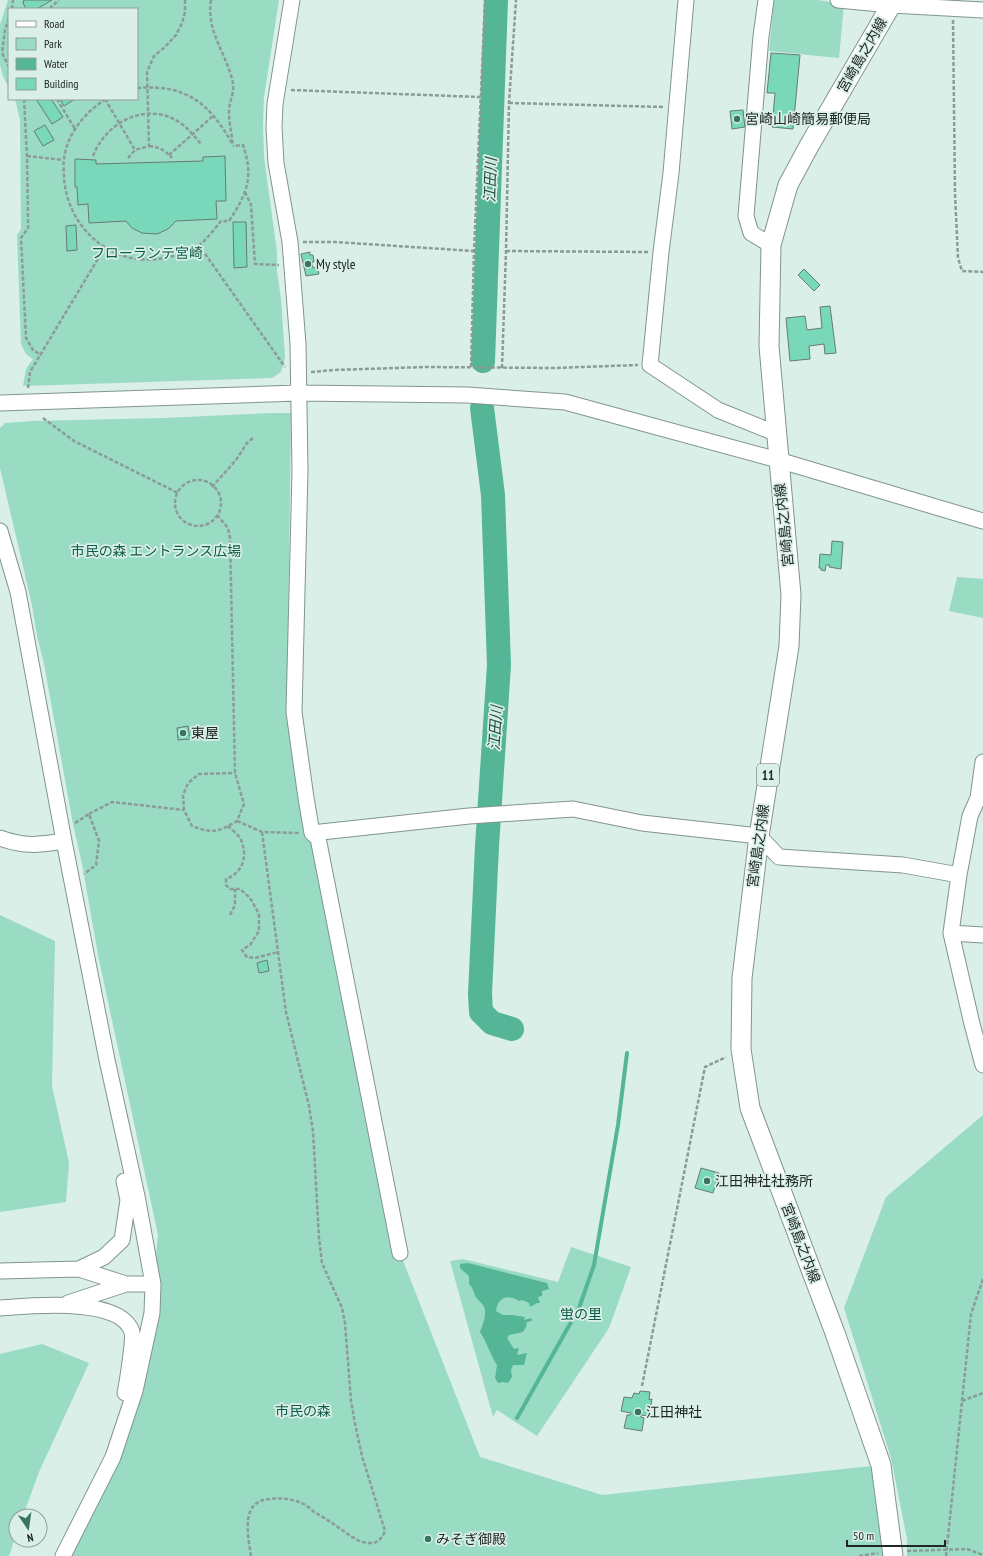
<svg xmlns="http://www.w3.org/2000/svg" width="983" height="1556" font-family="'PT Sans Narrow','Noto Sans JP',sans-serif">
<rect width="100%" height="100%" fill="#daefe7"/>
<!-- green -->
<path fill="#9adbc4" d="M8,0h271l-15,97 -1,27 1,33 13,95v19l4,28 4,59 -4,14 -9,6 -249,8 3,-17 7,-10 -7,-5 -5,-10 -4,-109 4,-6 -1,-109 -5,-21h122v-90h-128v79l-6,-12 -3,-11v-40z
M774,0h44l26,4 -5,54 -70,-7z
M271,413h20l-4,300 113,540 80,204 122,38 279,-30 12,91h-830l50,-99 40,-173 5,-49 -60,-280 -16,-91 -9,-40 -29,-160 -7,-28 -5,-31 -32,-137v-40l5,-5 27,-2 131,-3z
M957,577l26,2v39l-34,-7z
M0,915l55,26 -3,145 17,77 -3,39 -66,10z
M983,1115v441h-76v-17l-16,-81 -47,-150 42,-111z
M571,1247l60,20 -22,61 -72,108 -40,-26 -4,7 -43,-156 13,-2 95,23z
M42,1344l47,19 -50,109 -16,44h-7v19l-7,21h-9v-202z"/>
<!-- water -->
<path fill="#54b597" d="M468,1263l79,20 2,6 -7,2v5l-4,1 2,6h-3l-7,4 -1,-4 -7,-3 -3,1c-11,-7 -21,-4 -23,10l7,4h9l13,2 -1,3 7,-2 1,3 -5,1 -1,5 -3,5 -14,3 -2,3 7,11 5,-1 -2,7 10,-2 -3,12h-11l-2,5 1,7 -4,6 -5,-1 -5,1 -3,-5 2,-13c-7,-10 -10,-23 -17,-33 3,-8 8,-20 3,-27 -3,-4 -7,-6 -8,-10 -2,-5 -2,-7 -6,-11v-8l-9,-8v-4z"/>
<g fill="none" stroke-linecap="round" stroke-linejoin="round">
<!-- stream -->
<path stroke="#54b597" stroke-width="4" d="M517,1418l62,-110 15,-43 24,-140 9,-72"/>
<!-- river -->
<path stroke="#54b597" stroke-width="24" d="M483,361l13,-361
M482,408l11,87 6,170 -12,181 -7,148 1,18 11,11 20,6"/>
</g>
<!-- building -->
<path fill="#78d8b9" stroke="#687b74" d="M24,0h28l-15,9h-11l-3,-6z
M771,53l29,2 -7,74 -21,-2 3,-34h-8z
M36,99h15l12,18 -11,7z
M60,99h15l-11,7z
M743,110l2,17 -13,2 -2,-18z
M45,125l9,15 -11,6 -9,-15z
M225,156l1,45h-10l1,18 -41,2 -8,8 -11,5 -15,-1 -10,-5 -6,-7 -37,2 -1,-19 -10,1 -1,-18h-2v-28l21,1v4l107,-3v-4z
M233,222h13l1,45 -13,1z
M76,225l1,25 -10,1 -1,-25z
M310,252v3h3l1,7h-2l1,6 4,-1 2,7 -13,2 -5,-22z
M804,269l16,16 -6,6 -16,-16z
M830,306l6,47 -11,1 -1,-10 -15,2 1,13 -20,2 -4,-43 19,-2 2,14 15,-2 -2,-21z
M832,541l11,1 -2,27 -12,-2 1,-2h-4l-1,6 -4,-1v-2h-2l1,-14 11,1z
M188,726l2,13 -12,1 -1,-12z
M267,960l2,11 -10,2 -2,-10z
M701,1168l18,5 -6,20 -18,-5z
M640,1391l10,1 -1,8 3,-1 -3,17 -8,-1v2l3,1 -2,13 -18,-3 3,-13h3l1,-2 -10,-2 3,-14 8,1 2,-5 5,1z"/>
<g fill="none" stroke-linecap="round" stroke-linejoin="round">
<defs>
<path id="minor" d="M292,0l-17,104 -1,23 2,36 14,79 8,102 2,127 -6,241 12,86 6,35 6,5 82,415
M686,0l-15,173 -10,79 -11,113 68,45 57,23
M766,0l-5,36 -15,180 5,17 20,12
M838,0l53,5 92,5
M0,403l298,-10 169,2 98,7 213,58 205,61
M0,531l18,61 46,249 43,219 30,136 16,88 -1,29 -17,78 -22,66 -50,99
M983,762l-5,36 -8,18 -11,59 -8,58 21,91 11,41
M312,833l157,-17 104,-7 69,14 117,13 20,21 124,8 56,10
M0,838c24,9 39,7 64,3
M951,933l32,2
M79,1269l47,15h27
M0,1271l79,-2 25,-12 18,-17 6,-40 -4,-19
M68,1303l58,-19
M0,1308c29,-2 121,-12 132,24 2,7 -5,52 -7,61"/>
<path id="major" d="M893,1556l-12,-91 -46,-132 -85,-225 -9,-59 1,-71 17,-142 30,-190 2,-51 -22,-249 2,-101 17,-60 21,-39 85,-146"/>
</defs>
<!-- minor casing -->
<use href="#minor" stroke="#81958d" stroke-width="17"/>
<!-- major casing -->
<use href="#major" stroke="#81958d" stroke-width="21"/>
<!-- path -->
<path stroke="#8c9b96" stroke-width="2.5" stroke-dasharray="4 2" stroke-linecap="butt" d="M211,0c-5,31 14,51 21,79 4,13 -3,21 -3,33 0,11 3,23 4,34
M12,9l1,-9
M52,9l-1,-2 8,-7
M9,18l-4,12 -3,23 7,14
M953,20l2,174 3,64 4,13 21,1
M137,88c49,-4 72,15 95,55
M291,90l189,7
M24,99l3,57 1,61v11l-7,10 5,100 7,12 8,5
M57,99l18,30
M105,99l30,51
M106,99c-21,13 -39,35 -42,60 -1,6 0,13 0,19 4,51 48,90 100,80 15,-3 31,-8 41,-18 6,-6 11,-13 16,-19h8c18,-27 25,-44 14,-76l-10,1
M509,103l155,4
M149,146c10,1 16,4 23,12
M169,155l44,-39
M27,156l36,4
M93,156c13,-34 53,-55 86,-34 9,6 16,15 22,22
M128,158l7,-8 14,-4 -2,-74 7,-16 11,-9 11,-12 6,-12 3,-11v-12
M245,192l6,13 4,59 24,1
M303,242h32l139,9
M198,244l87,123
M506,251l143,1
M471,367l3,-116 11,-251
M502,368l4,-117 3,-148 7,-103
M311,372l23,-2 92,-3 128,1 84,-3
M28,388l2,-16 75,-125
M43,418l31,23 104,52
M175 503a23 23 0 1 1 46 0a23 23 0 1 1-46 0Z
M212,487l24,-27 11,-17 7,-6
M217,515l11,13 2,10 5,235 9,31 -7,17c-19,11 -24,13 -45,5l-8,-16 -1,-15 5,-12 11,-9 36,-1
M89,814l23,-12 72,8
M237,821l25,11 37,1
M75,823l14,-9 10,27 -3,24 -12,9
M228,826c4,4 11,9 13,14 7,16 2,33 -15,39v6l4,4h10l10,9 9,16v17l-9,14 -8,5 5,7 8,1 23,-6
M230,915l5,-10v-16
M642,1386l63,-319 21,-10
M962,1401l21,-8
M907,1551l60,-2 16,6
M251,1556c-3,-20 -11,-55 18,-57 10,-1 20,-1 30,3 6,2 11,6 15,10 11,6 21,13 31,20 7,5 15,11 24,11 9,1 13,-5 16,-12l-23,-75 -7,-32 -4,-23 -6,-78 -3,-15 -20,-45 -3,-25 -6,-107 -4,-25 -23,-94 -24,-180
M859,1556l19,-3
M946,1556l25,-242 12,-35"/>
<!-- minor -->
<use href="#minor" stroke="#fff" stroke-width="15"/>
<!-- major -->
<use href="#major" stroke="#fff" stroke-width="19"/>
</g>
<!-- markers -->
<g fill="#377561" stroke="#daefe7" stroke-width="1.5">
<circle cx="737" cy="119" r="4"/>
<circle cx="308" cy="264" r="4"/>
<circle cx="183" cy="733" r="4"/>
<circle cx="707" cy="1181" r="4"/>
<circle cx="638" cy="1412" r="4"/>
<circle cx="428" cy="1539" r="4"/>
</g>
<g text-anchor="middle" dominant-baseline="central" stroke-width="3.5" stroke-linejoin="round" paint-order="stroke">
<!-- shield labels -->
<rect fill="#daefe7" stroke="#58645f" stroke-width="1" x="757" y="764" width="22" height="22" rx="3"/>
<g font-size="13" font-weight="bold" fill="#202825">
<text x="768" y="775">11</text>
</g>
<!-- street labels -->
<g font-size="14" fill="#202825" stroke="#daefe7">
<text transform="translate(862 55) rotate(-60)">宮崎島之内線</text>
<text transform="translate(784 525) rotate(-96)">宮崎島之内線</text>
<text transform="translate(758 846) rotate(-82)">宮崎島之内線</text>
<text transform="translate(801 1243) rotate(69)">宮崎島之内線</text>
</g>
<!-- poi labels -->
<g font-size="14" fill="#202825" stroke="#daefe7" text-anchor="start">
<text x="745" y="119">宮崎山崎簡易郵便局</text>
<text x="316" y="264">My style</text>
<text x="191" y="733">東屋</text>
<text x="715" y="1181">江田神社社務所</text>
<text x="646" y="1412">江田神社</text>
<text x="436" y="1539">みそぎ御殿</text>
</g>
<!-- park labels -->
<g font-size="14" fill="#0b5c48" stroke="#daefe7">
<text x="147" y="253">フローランテ宮崎</text>
<text x="156" y="551">市民の森 エントランス広場</text>
<text x="581" y="1314">蛍の里</text>
<text x="303" y="1411">市民の森</text>
</g>
<!-- water labels -->
<g font-size="15" font-style="italic" fill="#214c3e" stroke="#daefe7">
<text transform="translate(490 180) rotate(-88)">江田川</text>
<text transform="translate(495 728) rotate(-86)">江田川</text>
</g>
</g>
<!-- legend -->
<rect x="8" y="8" width="130" height="92" fill="#daefe7" stroke="#909f99"/>
<rect x="16" y="21" width="20" height="6" fill="#ffffff" stroke="#909f99"/>
<text x="44" y="28" font-size="12" fill="#202825">Road</text>
<rect x="16" y="38" width="20" height="12" fill="#9adbc4" stroke="#909f99"/>
<text x="44" y="48" font-size="12" fill="#202825">Park</text>
<rect x="16" y="58" width="20" height="12" fill="#54b597" stroke="#909f99"/>
<text x="44" y="68" font-size="12" fill="#202825">Water</text>
<rect x="16" y="78" width="20" height="12" fill="#78d8b9" stroke="#909f99"/>
<text x="44" y="88" font-size="12" fill="#202825">Building</text>
<!-- north arrow -->
<g transform="translate(28 1528) rotate(167)"><circle r="19" fill="#daefe7" stroke="#909f99"/>
<path d="M0-3L7 15L0 10L-7 15Z" fill="#377561"/>
<text y="-6" font-size="11" font-weight="bold" text-anchor="middle" fill="#202825">N</text>
</g>
<!-- scale -->
<path d="M847 1540v6h98v-6" fill="none" stroke="#202825" stroke-width="2"/>
<text x="853" y="1540" font-size="12" fill="#202825" stroke="#daefe7" stroke-width="3" paint-order="stroke">50 m</text>
</svg>
